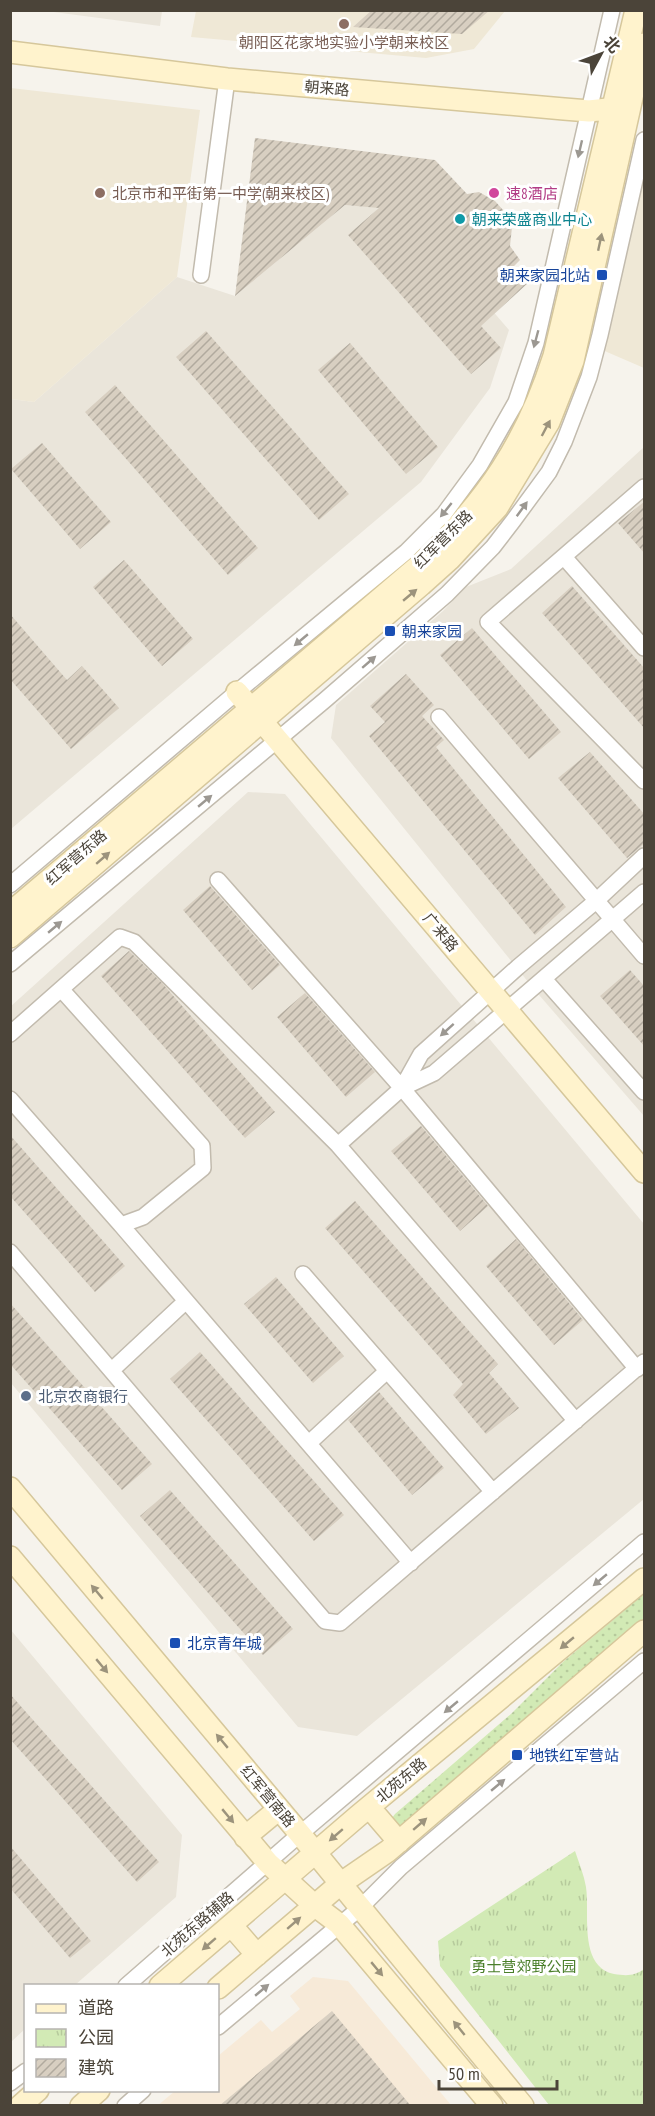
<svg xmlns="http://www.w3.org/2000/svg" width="655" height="2116" font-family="'PT Sans Narrow','Noto Sans SC',sans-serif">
<defs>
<pattern id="grass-dots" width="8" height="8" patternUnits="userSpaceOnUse" patternTransform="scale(1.5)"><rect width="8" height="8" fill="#d2eab5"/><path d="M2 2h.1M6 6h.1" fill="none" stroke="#b6ca9c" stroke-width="1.8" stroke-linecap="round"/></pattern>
<pattern id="park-tufts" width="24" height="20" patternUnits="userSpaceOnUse" patternTransform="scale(1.5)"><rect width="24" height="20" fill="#d2eab5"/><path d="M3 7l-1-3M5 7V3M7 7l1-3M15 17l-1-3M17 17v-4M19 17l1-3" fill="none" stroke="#b6ca9c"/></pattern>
<pattern id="building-hatch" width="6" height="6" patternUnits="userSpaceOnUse" patternTransform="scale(1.5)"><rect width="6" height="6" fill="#d8cfc1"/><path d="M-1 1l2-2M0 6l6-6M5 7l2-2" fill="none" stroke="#b1aa9e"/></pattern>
</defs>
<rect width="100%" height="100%" fill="#f6f3ec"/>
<!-- residential -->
<path fill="#eae5da" d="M46,11l116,-1v1l-2,15z
M345,205l60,4 104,121 -19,58 -69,94 -410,347v-430l23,3 143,-125 58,19z
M644,447v669l-111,-128 -202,-250 5,-33 107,-94 23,-24 45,-18z
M248,792l37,2 359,430v275l-287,237 -59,-9 -287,-344 -1,-376z
M10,1629l172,206 -6,62 -101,88 -49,1 -1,43 -14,13z"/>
<!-- commercial -->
<path fill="#f7ead8" d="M313,1977l35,4 103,124 -294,1 18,-15 43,-1v-34l43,-36 11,12 28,-23 -10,-13z"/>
<!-- education -->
<path fill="#efe8d6" d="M196,11h309l-31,38 -48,9 -235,-21z
M11,88l189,22 -23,167 -143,125 -23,-3z
M644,169v199l-44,-19z"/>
<!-- grass -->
<path fill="url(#grass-dots)" d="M644,1594v26l-243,208 -9,-10 3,-4 116,-100 52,-52z"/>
<!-- park -->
<path fill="url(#park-tufts)" d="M575,1851c4,12 9,24 11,36 4,26 -8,79 28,87 13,2 20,2 30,-5v136h-95l-109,-139 -2,-25z"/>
<!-- building -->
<path fill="url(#building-hatch)" d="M372,10h118l-28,24 -109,-7z
M255,138l180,22 32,34 12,-2 16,9 8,9 9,17 -2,19 10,14 -6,6 14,17 -47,43 20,22 -30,26 -123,-139 31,-27 -34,-3 -110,91z
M206,331l143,163 -30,26 -143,-163z
M350,343l88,104 -32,27 -88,-104z
M115,385l143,163 -30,27 -143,-163z
M42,443l69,79 -31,27 -69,-80z
M645,501v53l-27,-31z
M124,560l69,79 -31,27 -69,-79z
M572,586l73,83v60l-103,-116z
M10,614l57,66 15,-14 37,42 -48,41 -61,-70z
M472,628l89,104 -32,27 -89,-104z
M406,674l28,31 -12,11 22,24 -8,7 130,160 -31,28 -166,-199 16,-14 -15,-16z
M590,752l55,63v28l-18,15 -69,-80z
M210,886l70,79 -28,25 -69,-80z
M129,951l33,32 113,129 -30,26 -144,-162z
M630,970l15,17v60l-45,-51z
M305,993l70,79 -29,25 -69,-80z
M421,1126l67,80 -28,25 -69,-80z
M10,1135l115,131 -30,26 -85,-96z
M355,1201l143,163 -9,9 30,35 -33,26 -33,-39 10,-11 -138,-156z
M516,1239l67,81 -29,25 -68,-79z
M276,1277l68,79 -31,27 -69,-79z
M10,1303l142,161 -30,26 -112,-126z
M200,1352l144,163 -30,26 -144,-162z
M379,1392l65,76 -32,27 -64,-75z
M170,1490l123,139 -30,26 -123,-139z
M10,1694l149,168 -22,20 -127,-143z
M10,1846l81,95 -21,17 -60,-70z
M332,2011l79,95h-192z"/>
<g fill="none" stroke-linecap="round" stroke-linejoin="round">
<defs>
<path id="street" d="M201,275l26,-196
M644,487l-156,135 156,159
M564,557l80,91
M439,717l205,239
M218,880l184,208 235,281
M10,885l227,-193 169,-140 38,-38 36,-49 36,-63 20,-59 76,-333
M10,964l315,-264 122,-106 46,-47 20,-26 36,-49 15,-30 25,-65 11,-42 44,-195
M544,979l100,113
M10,1034l110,-97 14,5 204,203 238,276
M402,1088l32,-15 210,-181
M10,1099l111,126 22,-8 60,-49 -1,-22 -141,-157
M338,1145l64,-57 19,-34 97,-87 78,-66 48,-45
M121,1225l290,338
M10,1252l315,369 15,2 304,-261
M303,1274l190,218
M112,1370l74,-69
M309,1443l78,-72
M126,1986l174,-152 344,-292
M218,2027l142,-119 41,-41 243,-206
M10,2083l16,-12
M125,2106l18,-16"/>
<path id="secondary" d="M10,52l217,27 337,30 25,2 37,-4
M237,692l407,480
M10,913l412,-350c65,-63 104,-120 132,-207l82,-346
M10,937l411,-352 29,-26 47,-51 52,-86 24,-61 71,-317
M10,1488l290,346 223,272
M10,1557l258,306 46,42 25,19 153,182
M369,1807l30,35
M245,1837l34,-28
M231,1925l26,30
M160,1986l198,-170 286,-237
M218,1988l122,-104 48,-33 256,-220
M20,2106l18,-16
M81,2106l18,-16"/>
</defs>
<!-- street casing -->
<use href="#street" stroke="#c2bbae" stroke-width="18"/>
<!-- secondary casing -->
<use href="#secondary" stroke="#d6c79b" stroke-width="24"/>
<!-- street -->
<use href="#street" stroke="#fff" stroke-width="15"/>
<!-- secondary -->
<use href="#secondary" stroke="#fff3cd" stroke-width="21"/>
</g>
<!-- one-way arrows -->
<defs><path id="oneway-solid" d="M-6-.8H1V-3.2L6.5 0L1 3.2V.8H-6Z" transform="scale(1.5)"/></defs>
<g fill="#9c9892">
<use href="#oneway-solid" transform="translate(580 149) rotate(103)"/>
<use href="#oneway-solid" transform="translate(536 339) rotate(105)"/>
<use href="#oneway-solid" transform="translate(522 509) rotate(-54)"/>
<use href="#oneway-solid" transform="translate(446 510) rotate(129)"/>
<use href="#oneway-solid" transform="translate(301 640) rotate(140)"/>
<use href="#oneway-solid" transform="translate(369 662) rotate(-41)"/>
<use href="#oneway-solid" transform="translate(205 801) rotate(-40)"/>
<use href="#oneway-solid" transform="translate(55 927) rotate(-40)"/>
<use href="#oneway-solid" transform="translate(447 1030) rotate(138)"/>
<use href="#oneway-solid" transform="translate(600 1580) rotate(140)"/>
<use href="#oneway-solid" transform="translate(451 1707) rotate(140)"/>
<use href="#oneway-solid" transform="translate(498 1785) rotate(-40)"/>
<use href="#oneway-solid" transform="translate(262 1990) rotate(-40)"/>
</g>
<g fill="#9c937c">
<use href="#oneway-solid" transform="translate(600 242) rotate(-78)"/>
<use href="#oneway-solid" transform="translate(546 428) rotate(-62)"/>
<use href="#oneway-solid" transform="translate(410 595) rotate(-40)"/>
<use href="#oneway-solid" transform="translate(103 858) rotate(-41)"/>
<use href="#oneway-solid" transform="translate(97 1592) rotate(-130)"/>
<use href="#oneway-solid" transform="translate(567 1643) rotate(140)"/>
<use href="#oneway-solid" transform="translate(102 1666) rotate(50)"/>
<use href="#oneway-solid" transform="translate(222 1741) rotate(-130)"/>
<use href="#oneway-solid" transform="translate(228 1816) rotate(50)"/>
<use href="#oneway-solid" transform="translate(420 1824) rotate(-41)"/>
<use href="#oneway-solid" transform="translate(336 1835) rotate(139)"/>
<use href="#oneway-solid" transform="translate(294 1923) rotate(-41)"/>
<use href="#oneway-solid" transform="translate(209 1944) rotate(139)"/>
<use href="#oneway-solid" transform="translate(377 1969) rotate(50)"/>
<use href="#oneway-solid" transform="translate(459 2028) rotate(-129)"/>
</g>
<!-- markers -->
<g fill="#8d6e63" stroke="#fff" stroke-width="2">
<circle cx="344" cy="24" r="6"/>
<circle cx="100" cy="193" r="6"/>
</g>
<circle fill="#d1479c" stroke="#fff" stroke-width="2" cx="494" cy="193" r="6"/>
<circle fill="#0f9aa8" stroke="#fff" stroke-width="2" cx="460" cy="219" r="6"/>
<g fill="#1a4fb4" stroke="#fff" stroke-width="2">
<rect x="596" y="269" width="12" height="12" rx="3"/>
<rect x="384" y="625" width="12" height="12" rx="3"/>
<rect x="169" y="1637" width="12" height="12" rx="3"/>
<rect x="511" y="1749" width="12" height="12" rx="3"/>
</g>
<circle fill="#5c6f8a" stroke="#fff" stroke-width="2" cx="26" cy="1396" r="6"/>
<g text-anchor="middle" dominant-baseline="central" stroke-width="6" stroke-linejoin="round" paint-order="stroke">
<!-- education labels -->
<g font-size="15" fill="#785e54" stroke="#fff">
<text x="344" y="42">朝阳区花家地实验小学朝来校区</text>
<text x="112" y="193" text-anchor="start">北京市和平街第一中学(朝来校区)</text>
</g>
<!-- street labels -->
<g font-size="15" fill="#4b4439" stroke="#fff">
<text transform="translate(327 88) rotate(5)">朝来路</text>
<text transform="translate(443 539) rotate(-45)">红军营东路</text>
<text transform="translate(76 857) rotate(-41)">红军营东路</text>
<text transform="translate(441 932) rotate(50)">广来路</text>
<text transform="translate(401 1780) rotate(-40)">北苑东路</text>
<text transform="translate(268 1796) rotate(50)">红军营南路</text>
<text transform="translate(197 1924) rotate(-41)">北苑东路辅路</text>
</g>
<!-- hotel labels -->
<g font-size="15" fill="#b23c85" stroke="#fff" text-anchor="start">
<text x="506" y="193">速8酒店</text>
</g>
<!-- culture labels -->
<g font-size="15" fill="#0d838f" stroke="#fff" text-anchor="start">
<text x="472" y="219">朝来荣盛商业中心</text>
</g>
<!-- transit labels -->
<g font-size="15" fill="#164399" stroke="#fff" text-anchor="start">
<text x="590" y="275" text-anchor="end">朝来家园北站</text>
<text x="402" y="631">朝来家园</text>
<text x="187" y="1643">北京青年城</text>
<text x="529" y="1755">地铁红军营站</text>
</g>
<!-- service labels -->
<g font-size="15" fill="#4e5e75" stroke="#fff" text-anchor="start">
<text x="38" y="1396">北京农商银行</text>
</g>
<!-- park labels -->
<g font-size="15" fill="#4a7f2a" stroke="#fff">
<text x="524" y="1966">勇士营郊野公园</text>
</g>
</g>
<!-- border -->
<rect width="655" height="2116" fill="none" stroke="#4b4439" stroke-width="24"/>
<!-- legend -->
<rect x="24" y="1984" width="195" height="108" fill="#ffffff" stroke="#b7b4b0" stroke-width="1.5"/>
<rect x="36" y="2004" width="30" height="9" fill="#fff3cd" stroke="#b7b4b0" stroke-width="1.5"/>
<text x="78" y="2014" font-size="18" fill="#4b4439">道路</text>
<rect x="36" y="2029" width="30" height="18" fill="url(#park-tufts)" stroke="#b7b4b0" stroke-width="1.5"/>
<text x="78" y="2044" font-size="18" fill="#4b4439">公园</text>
<rect x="36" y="2059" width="30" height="18" fill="url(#building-hatch)" stroke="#b7b4b0" stroke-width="1.5"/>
<text x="78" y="2074" font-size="18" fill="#4b4439">建筑</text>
<!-- north arrow -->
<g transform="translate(601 54) rotate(49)" stroke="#ffffff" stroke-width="4.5" paint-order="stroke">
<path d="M0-4.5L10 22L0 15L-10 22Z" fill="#4b4439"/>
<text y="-9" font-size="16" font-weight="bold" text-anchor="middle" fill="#4b4439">北</text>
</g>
<!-- scale -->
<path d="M439 2080v9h118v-9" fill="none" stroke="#4b4439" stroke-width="3"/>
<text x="448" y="2080" font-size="18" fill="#4b4439" stroke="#ffffff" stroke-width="4.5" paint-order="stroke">50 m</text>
</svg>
